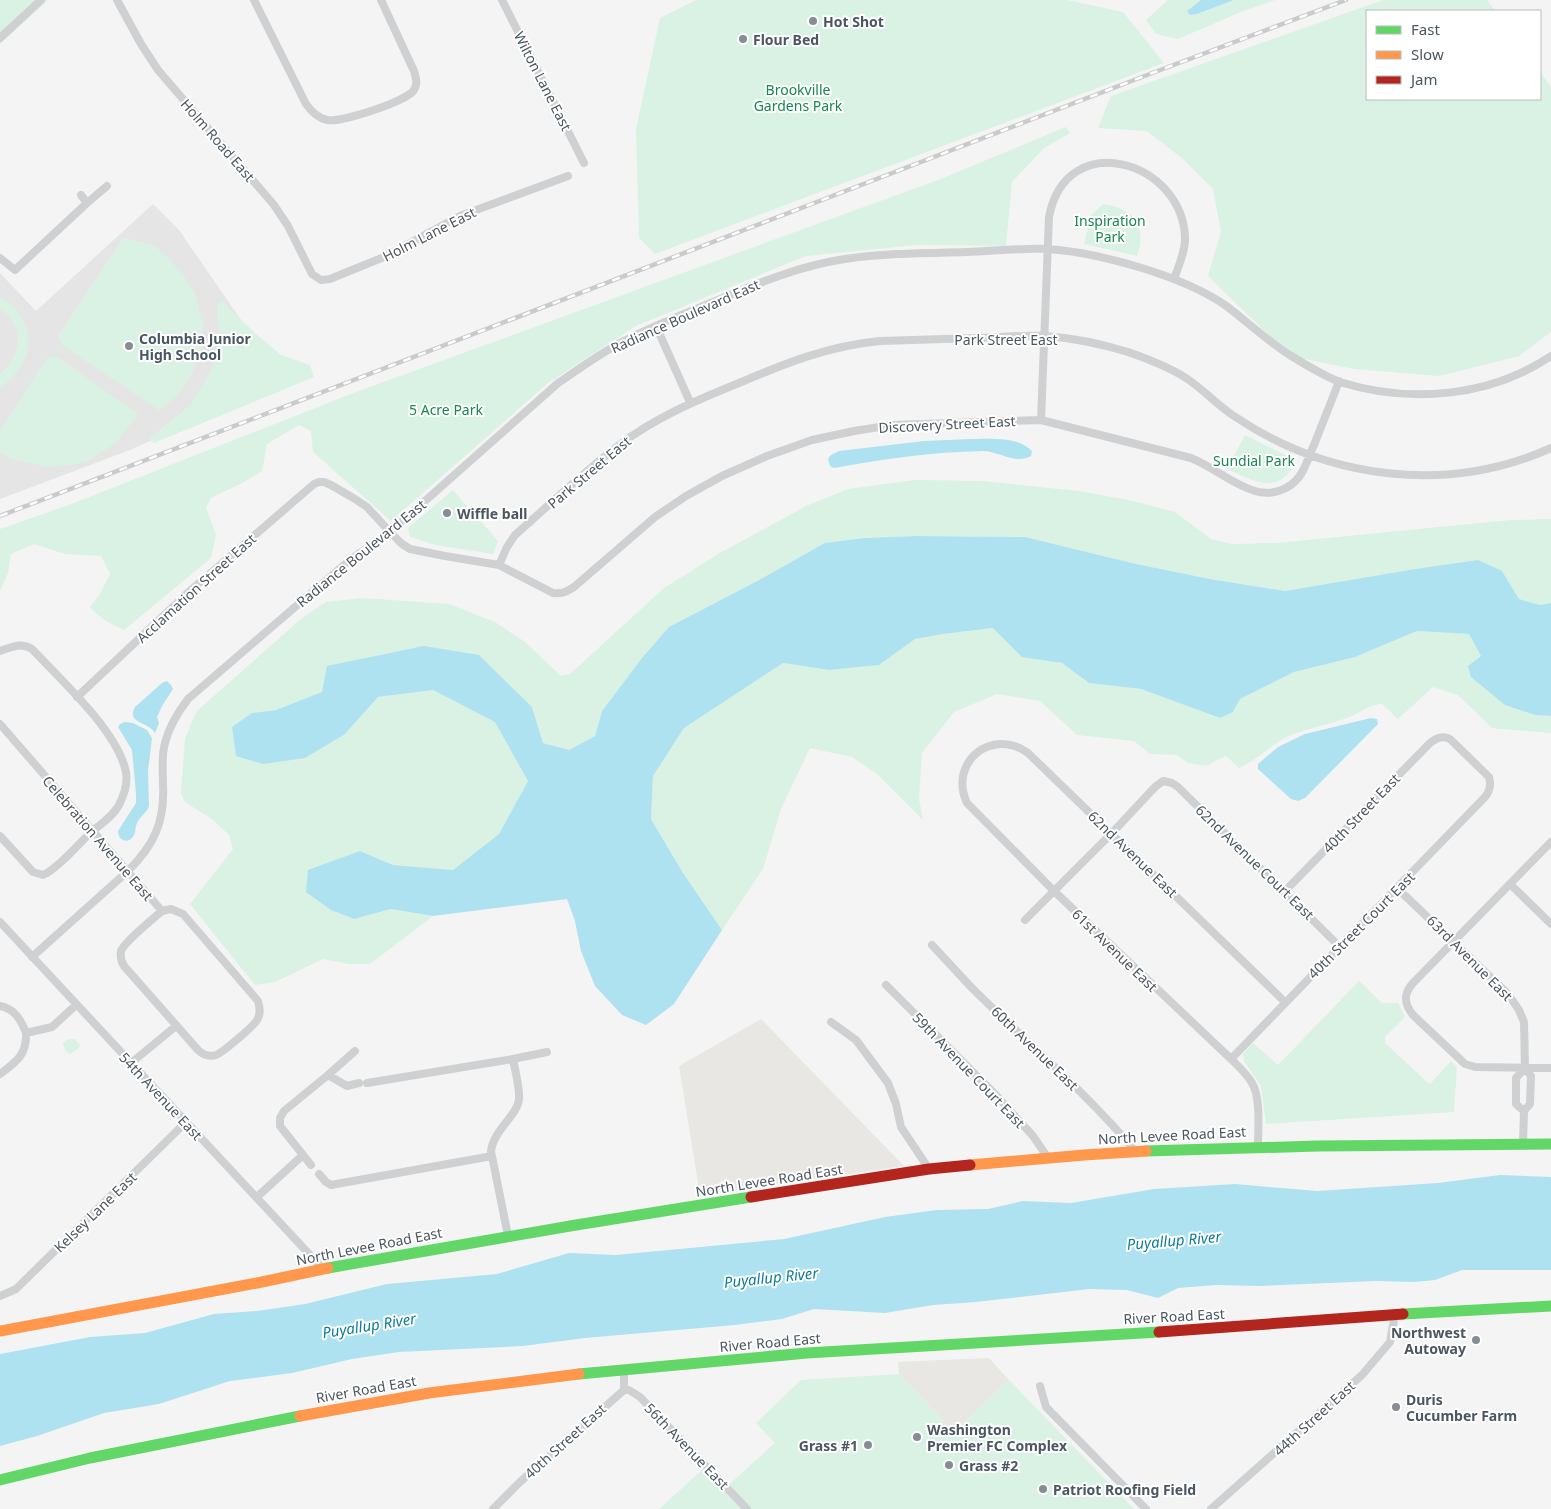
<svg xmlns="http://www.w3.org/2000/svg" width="1551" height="1509" font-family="'Noto Sans',sans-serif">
<rect width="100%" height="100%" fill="#f4f4f4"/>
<!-- commercial -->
<path fill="#e8e7e3" d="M761,1019l143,147 -204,29 -21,-129z
M989,1358l20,22 -55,52 -55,-58 -1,-12z"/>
<!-- education -->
<path fill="#e6e5e6" d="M153,204l26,26 104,151 -153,69 -130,49v-226l36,38z"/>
<!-- green -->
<path fill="#d9f2e3" d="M0,0h48l-48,44z
M696,0h371l56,12 41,51 -509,191 -16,-16 -3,-109 24,-111z
M1168,0h33l-13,11 2,4 7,-1 37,-14h41l-34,12 -63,27 -22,-5 -10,-14z
M1383,0h104l8,11h-128v88h173v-27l11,15v245l-32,24 -80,20 -85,-7 -64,-13 -82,-80 13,-45 -8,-42 -30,-30 -36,-28 -49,-3 13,-32z
M1066,127l4,6 -26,15 -32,34 -6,64 -88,-1 -112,11 -170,70 -88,57 -157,138 -78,-69 -2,-21 -12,-6 -32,19 -5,27 -18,11 -33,16 -5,10 10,27 -5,23 -87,72c-13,-6 -25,-12 -34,-23l11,-15 9,-18 -9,-18 -36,-2 -31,-10 -23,10 -3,19 -8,18v-62l69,-24 287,-113 582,-212z
M1103,204c30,4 45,22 34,52l-53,-12 7,-29z
M123,238l31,7 15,14 15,17 12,20 6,25 1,24 -12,30 -13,20 -19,15 -97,-65 -4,-9z
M0,297c28,15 38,48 17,75 -5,6 -11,11 -17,16v-14c22,-20 26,-47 0,-65z
M221,300l34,33 26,22 29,10 4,12 -160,66 -5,-4 41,-34 22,-35 7,-38 -2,-26z
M56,356l82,58 -21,28 -29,19 -17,4 -24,2 -35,-8 -12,-7v-21l47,-73z
M1245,435l46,23 3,7c-17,31 -42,15 -67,4z
M915,480l67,1 97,10 54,10 42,11 36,27 20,5 45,-1 235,-23 40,-1v84l-11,2 -21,-6 -17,-28 -93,-1 -124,21 -75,-12 -74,-15 -111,-27 -109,-1 -51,2 -104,41 -92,48 -67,84 -7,25 -26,14 -26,-7 -11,-36 -53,-52 -156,37 -47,18 -24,3 93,21 33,-37 55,-7 63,32 32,59 -29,53 -46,36 -60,-5 -33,-14 -29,59 23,9 37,-10 42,7 -63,48h-21l-26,-5 -48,23 -20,3 -65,-81 43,-55 -4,-14 -16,-15 -28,-18 -4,-8 4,-56 12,-27 105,-93 24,-16 36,-4 87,6 46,18 30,20 36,34 9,-2 94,-86 54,-34 88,-48 42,-17z
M453,490l45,51 -5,13 -57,-9 -26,-8 -2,-9z
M994,628l28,28 40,7 27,20 52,6 79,29 13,-6 7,-13 54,-27 61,-15 62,-26 52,3 12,22 54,59 16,1v17l-59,-5 -34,-33 -25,-8 -35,32 -16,-15c-14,0 -23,10 -35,14 -20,7 -49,12 -66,22 -15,10 -26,21 -42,28l-13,-12 -20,10 -18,-3 -11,-8 -27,-1 -16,-13 -57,-6 -37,-34 -43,-7 -43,18 -32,41 -3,46 4,21 -45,-45 -26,-18 -42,-9 -29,61 -18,60 -41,61 -39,-57 -32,-54 2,-43 31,-48 99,-65 46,7 50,-5 36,-26 28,-5z
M1359,981l23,22h16l7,14 -20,20v6l42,39 3,2 21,-23 6,6 -3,45 -188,12 -5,-38 -17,-25 -1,-7 10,-11 25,22z
M68,1039h7l5,6 -1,3 -9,6 -5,-4 -2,-7z
M899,1374l55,58 55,-52 125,129h-475l44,-40 20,21 52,-47 -19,-20 45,-43z"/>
<!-- water -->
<path fill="#aee2f0" d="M1201,0h33l-37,14 -7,1 -3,-4z
M972,439c19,0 46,-3 60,12l-1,5c-16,9 -32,-5 -48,-5 -51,1 -100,8 -149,17l-4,-2 -2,-7 3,-4 8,-4 85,-10z
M916,536l109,1 111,27 74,15 75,12 124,-21 69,-10 24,11 17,28 21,6 11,-2v113l-16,-1 -30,-10 -34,-28 -3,-11 13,-10 -12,-22 -52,-3 -62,26 -61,15 -54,27 -7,13 -13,6 -79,-29 -52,-6 -27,-20 -40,-6 -29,-29 -50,6 -28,5 -36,26 -50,5 -46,-7 -99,65 -31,48 -2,43 32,54 39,57 -48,74 -28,21 -24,-10 -27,-29 -14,-35 -6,-30 -8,-22 -134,17 -42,-7 -37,10 -23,-9 -25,-18 2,-22 52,-19 33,14 60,5 46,-36 29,-53 -33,-59 -62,-32 -55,7 -33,37 -40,24 -42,6 -27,-8 -4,-29 20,-14 24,-3 46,-18 5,-26 97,-20 55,9 53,52 11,36 26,7 26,-14 7,-25 40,-53 27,-31 92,-48 64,-36 40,-5z
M167,681l4,4 2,4 -11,17 -5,11 2,6 -4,10c-7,-12 -29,-9 -20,-26l27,-24z
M1371,718l6,1 1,5 -73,74 -7,3 -7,-2 -33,-30v-5l20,-17 27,-13z
M125,722l8,1 14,7 5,8 -4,33 1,35c-2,7 -9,10 -12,17 -2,4 -1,8 -3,12 -5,10 -16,6 -16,-4l18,-28v-9l-4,-44 -14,-23 2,-3z
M1500,1175l51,2v93h-89l-27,10 -21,2 -38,-1 -117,5 -43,-1 -38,3 -20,10 -31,-8 -38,-1 -113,13 -43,3 -48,8 -71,-4 -32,10 -47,6 -150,13 -62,8 -124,6 -47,7 -60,14 -62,8 -71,23 -55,9 -67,23 -37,10v-92l90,-17 55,-4 69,-19 43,-3 48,-7 82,-20 110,-10 72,-21 47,2 168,-16 101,-22 52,-7 51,-1 35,-8 48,2 83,-14 81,-5 82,7 121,-8z"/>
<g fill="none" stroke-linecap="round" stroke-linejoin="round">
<!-- street -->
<path stroke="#ced0d2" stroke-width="8" d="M117,0l24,44 17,26 116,135 14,21 24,48 9,6 9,-1 54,-22 76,-41 108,-40
M254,0l52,104c5,7 12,14 21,16 14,3 80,-19 87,-30 4,-6 2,-12 0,-19l-33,-71
M502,0l82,163
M0,38l41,-38
M81,195l6,8
M0,258l15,12 72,-67 20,-17
M656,326l34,76
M1041,420l8,-203c17,-91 135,-56 136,22 0,14 -7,28 -11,40
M499,565l8,-18 8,-12c34,-30 68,-62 103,-89 36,-28 79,-46 121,-63 47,-20 89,-37 141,-42 32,-1 65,-2 98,-3 22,-1 46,-3 68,-2 27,2 56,8 82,16 20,7 41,15 58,26 17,11 31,27 48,38 93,63 213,79 317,32
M0,651c11,-4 21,-9 32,-2 29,31 82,79 93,119 4,12 -1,27 -6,37 -7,13 -20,20 -30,29 -13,13 -27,30 -42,39l-4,2 -10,-3 -33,-36
M77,697l114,-107 123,-106 5,-2h5l7,3 24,14 12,8 23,25 12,12 8,5 35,7 54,9 54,28c9,1 13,-1 21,-6l81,-70 31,-21 36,-20 45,-20 45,-16 42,-9 38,-6 149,-5 150,38c22,9 41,26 64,33 16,5 34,-1 44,-14 7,-9 10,-22 15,-32 8,-21 17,-42 25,-64
M0,724l162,187 9,-2 12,5 75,87c2,7 3,13 -1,19 -3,6 -35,33 -41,35 -7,2 -13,0 -18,-5l-74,-84c-3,-5 -4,-9 -3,-15 3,-9 32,-32 41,-40
M1551,842l-138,141c-10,11 -9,21 0,32l52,49 10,3 76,1
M1510,884l41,40
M1397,888l111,106 11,16 5,12 1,46 6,8 -1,28 -6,7 -1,33
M1025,920l87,-87 43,-46 8,-6 9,2 6,4 161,159
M0,922l323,347
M932,945c13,14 26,28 39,42 55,55 115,105 165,165
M32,957l96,-86c26,-26 37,-49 35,-86 0,-14 -2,-28 2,-42 4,-16 13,-31 23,-44l163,-140 39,-27 167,-148c20,-14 41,-29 63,-41 30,-16 61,-28 93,-41 43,-18 85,-36 132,-43 40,-6 81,-6 122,-7 27,-1 54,-4 81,-3 31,2 64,10 94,19 29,9 58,20 83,37 23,17 43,37 68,52 15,9 31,19 47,25 70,22 150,15 211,-26
M886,985l108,108 39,43 15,22
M0,1006c15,3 21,14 26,27
M831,1022l25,18 32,43 8,21 5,23 28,42
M513,1059l34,-7
M1231,1059l254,-262c5,-6 6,-13 4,-20l-39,-38c-8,-4 -13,-1 -20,4l-145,148
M131,1063l45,-37
M0,1074c16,-12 27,-19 26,-41l26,-6 24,-22
M328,1075l27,-24
M367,1083l146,-24c2,11 7,30 6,40 -1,16 -25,30 -28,52l17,85
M1524,1111l-8,-7v-26l9,-10
M1258,1146c0,-18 3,-48 -6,-63 -5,-9 -14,-17 -21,-24l-177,-168 -87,-88c-19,-41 25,-76 61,-50l257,249
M303,1155l8,10
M319,1174l7,8 5,3 161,-29
M257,1197l46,-42 -23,-29v-8l4,-7 44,-36 19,11 12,-3
M0,1296l16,-7 170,-167
M1040,1386l6,21 100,102
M624,1390h5l11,7 107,112
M493,1509l27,-27 104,-92v-21
M1211,1509l151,-134 28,-33 5,-28"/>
<!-- fast -->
<path stroke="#63d668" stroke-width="11" d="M1146,1151l172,-5 233,-2
M328,1268l248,-43 175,-28
M1403,1314l148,-8
M579,1374l228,-21 352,-21
M0,1480l90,-22 210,-42"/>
<!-- slow -->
<path stroke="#ff974d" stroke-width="11" d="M970,1165l114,-10 62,-4
M0,1331l257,-48 71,-15
M300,1416l129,-23 150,-19"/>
<!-- jam -->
<path stroke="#b3261e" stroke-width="11" d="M751,1197l178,-28 41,-4
M1159,1332l244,-18"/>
<defs>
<path id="rail" d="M0,516l1155,-444 191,-72"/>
</defs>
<!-- rail casing -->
<use href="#rail" stroke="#c9cacc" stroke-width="4.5"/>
<!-- rail -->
<use href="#rail" stroke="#fff" stroke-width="2.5" stroke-dasharray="8" stroke-linecap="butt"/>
</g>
<!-- markers -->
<g fill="#868d94" stroke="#fff" stroke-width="2">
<circle cx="813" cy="21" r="5"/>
<circle cx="743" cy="39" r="5"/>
<circle cx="129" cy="346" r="5"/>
<circle cx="447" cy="513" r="5"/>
<circle cx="1476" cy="1340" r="5"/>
<circle cx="1396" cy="1407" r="5"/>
<circle cx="917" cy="1437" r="5"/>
<circle cx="868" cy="1445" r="5"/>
<circle cx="949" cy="1465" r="5"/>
<circle cx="1043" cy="1489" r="5"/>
</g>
<g text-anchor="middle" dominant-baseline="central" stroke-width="4" stroke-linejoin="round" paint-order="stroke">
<!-- poi labels -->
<g font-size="14" font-weight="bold" fill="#4a5661" stroke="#fff" text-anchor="start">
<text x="823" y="21">Hot Shot</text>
<text x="753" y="39">Flour Bed</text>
<text x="139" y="338">Columbia Junior<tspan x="139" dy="16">High School</tspan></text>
<text x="457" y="513">Wiffle ball</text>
<text x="1466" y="1332" text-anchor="end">Northwest<tspan x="1466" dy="16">Autoway</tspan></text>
<text x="1406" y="1399">Duris<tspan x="1406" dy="16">Cucumber Farm</tspan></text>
<text x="927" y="1429">Washington<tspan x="927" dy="16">Premier FC Complex</tspan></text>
<text x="858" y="1445" text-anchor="end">Grass #1</text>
<text x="959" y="1465">Grass #2</text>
<text x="1053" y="1489">Patriot Roofing Field</text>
</g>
<!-- street labels -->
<g font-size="14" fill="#4a5661" stroke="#fff">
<text transform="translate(543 81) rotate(63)">Wilton Lane East</text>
<text transform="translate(218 140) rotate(49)">Holm Road East</text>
<text transform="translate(429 234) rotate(-27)">Holm Lane East</text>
<text transform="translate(685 316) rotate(-24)">Radiance Boulevard East</text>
<text x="1006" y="339">Park Street East</text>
<text transform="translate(947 424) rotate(-3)">Discovery Street East</text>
<text transform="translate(589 472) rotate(-40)">Park Street East</text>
<text transform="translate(361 553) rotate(-39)">Radiance Boulevard East</text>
<text transform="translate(196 588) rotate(-42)">Acclamation Street East</text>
<text transform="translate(1361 813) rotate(-46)">40th Street East</text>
<text transform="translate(98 838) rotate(49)">Celebration Avenue East</text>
<text transform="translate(1133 854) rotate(44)">62nd Avenue East</text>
<text transform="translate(1255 862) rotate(44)">62nd Avenue Court East</text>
<text transform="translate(1361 925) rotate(-45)">40th Street Court East</text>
<text transform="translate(1115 950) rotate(44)">61st Avenue East</text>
<text transform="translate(1470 958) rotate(45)">63rd Avenue East</text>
<text transform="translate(1035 1048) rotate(44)">60th Avenue East</text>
<text transform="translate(969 1070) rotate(46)">59th Avenue Court East</text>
<text transform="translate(161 1096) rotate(47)">54th Avenue East</text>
<text transform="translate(1172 1135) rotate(-3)">North Levee Road East</text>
<text transform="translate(769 1180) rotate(-9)">North Levee Road East</text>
<text transform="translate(95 1212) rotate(-44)">Kelsey Lane East</text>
<text transform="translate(369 1246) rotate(-11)">North Levee Road East</text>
<text transform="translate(1174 1316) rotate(-3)">River Road East</text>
<text transform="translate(770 1342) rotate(-5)">River Road East</text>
<text transform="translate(366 1389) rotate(-10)">River Road East</text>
<text transform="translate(1314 1418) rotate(-42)">44th Street East</text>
<text transform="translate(565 1441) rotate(-42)">40th Street East</text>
<text transform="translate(687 1446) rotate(46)">56th Avenue East</text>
</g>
<!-- park labels -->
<g font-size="14" fill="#17864f" stroke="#fff">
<text x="798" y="89">Brookville<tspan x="798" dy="16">Gardens Park</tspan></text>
<text x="1110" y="220">Inspiration<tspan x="1110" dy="16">Park</tspan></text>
<text x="446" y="409">5 Acre Park</text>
<text x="1254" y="460">Sundial Park</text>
</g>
<!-- water labels -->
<g font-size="15" font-style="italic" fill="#0c7c9b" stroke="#fff">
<text transform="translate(1174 1240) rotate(-5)">Puyallup River</text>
<text transform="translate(771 1277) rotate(-6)">Puyallup River</text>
<text transform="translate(369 1325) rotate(-9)">Puyallup River</text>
</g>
</g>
<!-- legend -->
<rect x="1366" y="10" width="175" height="90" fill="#ffffff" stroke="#b7bbc0"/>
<rect x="1376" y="26" width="25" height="8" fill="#63d668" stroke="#b7bbc0"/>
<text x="1411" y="35" font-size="15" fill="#4a5661">Fast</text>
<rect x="1376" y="51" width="25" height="8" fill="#ff974d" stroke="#b7bbc0"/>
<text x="1411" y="60" font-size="15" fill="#4a5661">Slow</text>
<rect x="1376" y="76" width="25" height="8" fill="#b3261e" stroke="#b7bbc0"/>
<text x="1411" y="85" font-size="15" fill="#4a5661">Jam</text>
</svg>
